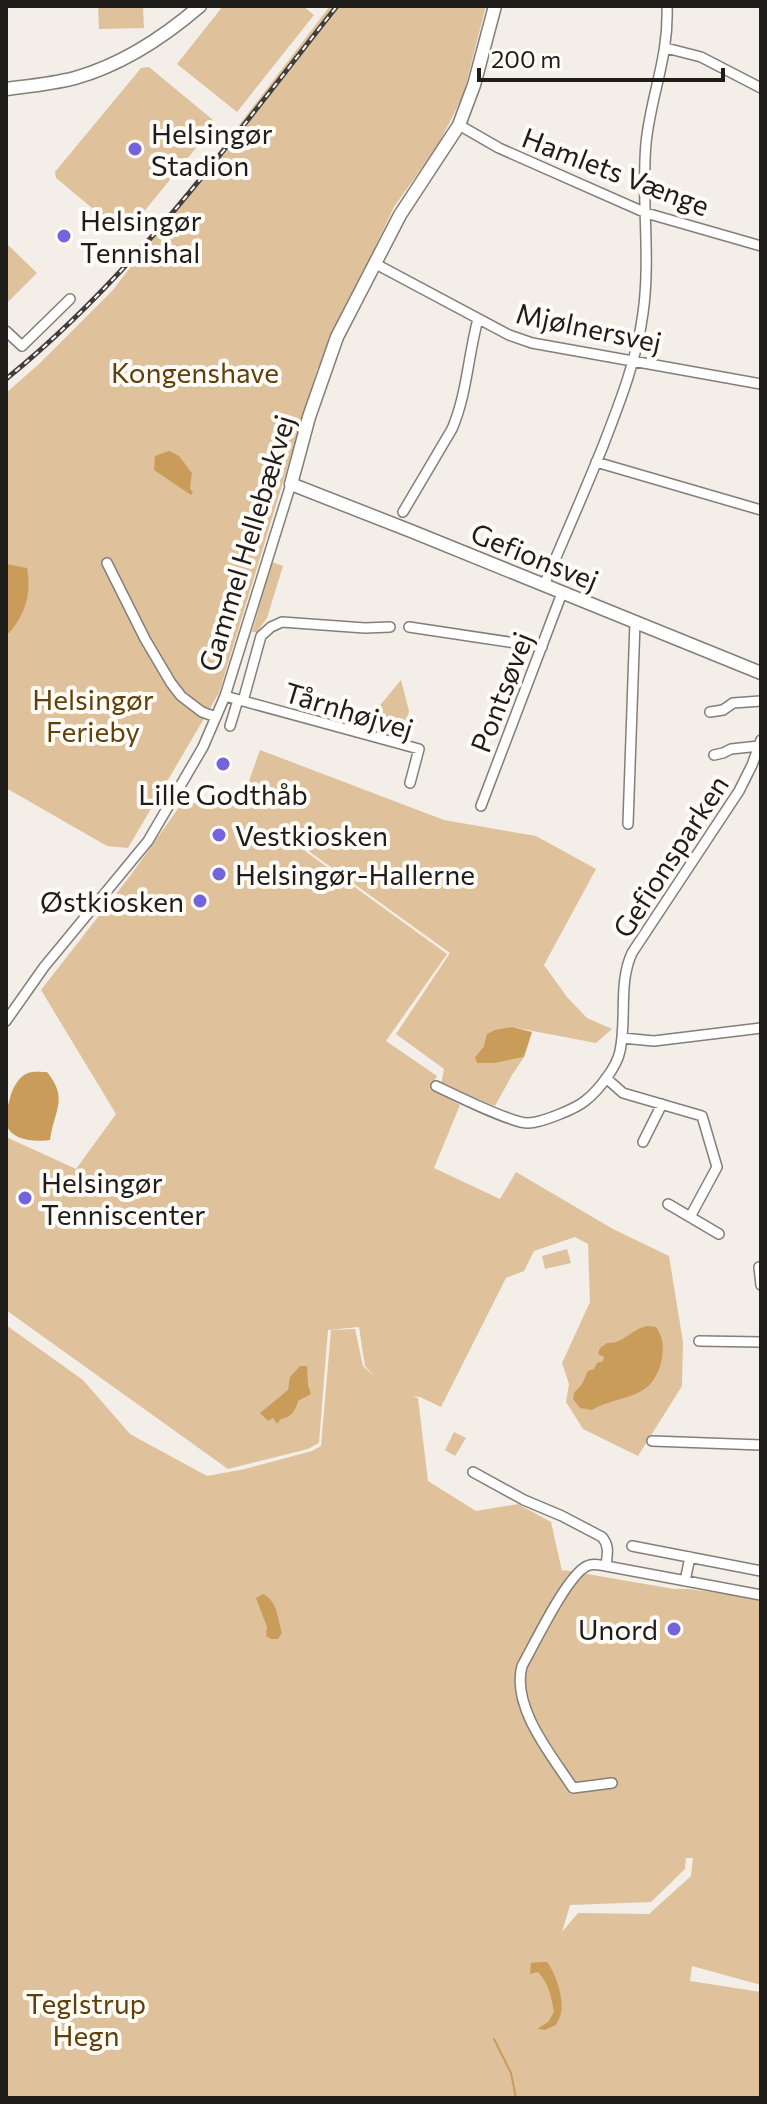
<svg xmlns="http://www.w3.org/2000/svg" width="767" height="2104" font-family="Commissioner,sans-serif">
<rect width="100%" height="100%" fill="#f3eee7"/>
<!-- green -->
<path fill="#dfc29c" fill-rule="evenodd" d="M98,6h45l1,22 -45,1z
M223,6h80l11,9 -77,97 -60,-48z
M330,6h156l-23,90 -25,49 -44,62 -77,163 -98,323 -91,155 -21,-2 -101,-58v-395l33,-29 74,-74z
M149,67l64,53 1,6 -86,105 -7,1 -65,-54 -1,-6 86,-104z
M6,243l31,30 -31,31z
M272,562l11,4 -16,52 -10,14h-5z
M401,680l8,31 -5,21 -37,-11z
M260,750l184,70 92,16 60,33 -52,96 23,32 20,21 25,11 -16,14 -84,-16 -28,19 -9,11 20,6 29,-6 -12,18 -17,31 -54,-21 3,-16 -48,-35 54,-81 -140,-101 -2,-18 -3,17 142,103 -61,87 51,35 -7,12 30,17 -26,63 66,31 16,-27 97,57 56,27 14,86 -1,44 -44,70 -55,-27 -17,-27 3,-18 -7,-21 28,-61 -2,-58 -13,-7 -41,14 -10,20 -18,7 -65,129 -21,-10 -8,-1 6,2 10,83 48,30 42,-7 33,18 11,49 2,-1 110,19h15l72,10v386l-69,-19 -2,15 71,11v106h-755v-773l77,55 47,54 77,42 38,-7 67,-18 9,-5 10,-116 24,-1 8,37 11,10 -9,-10 -6,-39 -31,3 -9,113 -11,6 -80,20 -222,-159v-173l70,32 40,-55 -75,-124 89,-114 50,-70 65,-14zM686,1858h7l-2,18 -42,38 -71,-1 -16,19 8,-27 81,-3 34,-33z
M567,1249l4,14 -26,6 -3,-13z
M454,1432l12,6 -11,18 -10,-6z"/>
<!-- water -->
<path fill="#ca9c59" d="M169,451l10,5 13,17 -2,15 3,5 -2,2 -37,-25 1,-14z
M6,564l21,4c5,26 -2,49 -21,68z
M512,1027l20,5 -8,25 -29,6h-18l-2,-6 9,-11 3,-12 8,-4z
M47,1072c22,27 7,38 3,68 -14,2 -40,1 -44,-17 -2,-7 2,-17 4,-25 2,-9 8,-21 18,-25 5,-2 14,-1 19,-1z
M648,1326l8,1c8,11 8,22 5,36 -11,39 -39,30 -69,47l-12,-2 -7,-9 1,-6 8,-9 6,-13 6,-2 3,-6 6,-2 1,-4 -6,-3 2,-6 7,-5c17,1 25,-15 41,-17z
M300,1366h7l1,19 3,9 -13,7c-3,10 -6,16 -17,18l-4,5 -4,-6 -5,3 -8,-8 28,-23 2,-13z
M263,1594c15,8 14,23 19,39l-4,6h-7l-5,-3 1,-9 -11,-29z
M540,1962h7c9,12 17,36 14,51 -1,4 -3,8 -5,12l-11,5 -8,-1 11,-7 6,-10c-3,-16 -5,-28 -16,-40l-8,2 1,-11z"/>
<g fill="none" stroke-linecap="round" stroke-linejoin="round">
<!-- stream -->
<path stroke="#ca9c59" stroke-width="2" d="M494,2039l17,34 5,25"/>
<defs>
<path id="minor" d="M666,48l35,9 60,31
M459,125l40,23 147,65 115,33
M374,263l135,72 23,8 229,41
M6,331l16,15 48,-47
M596,462l165,48
M403,512l49,-83c15,-35 16,-73 26,-110
M107,563l38,76 26,44 10,13 21,16 14,5
M544,585c20,-46 40,-92 59,-139 17,-44 34,-87 40,-133 8,-57 -2,-114 3,-170 5,-49 23,-85 21,-137
M409,627l133,20
M225,696l194,53 -9,34
M243,701l18,-65 10,-9 11,-5 83,6 25,-1
M710,712l13,-2 10,-7 28,-2
M230,726l8,-26
M714,755l9,-2 8,-4 28,-3
M481,806l81,-213
M628,824l7,-202
M6,1021l38,-54 104,-126 55,-94 22,-51 66,-212
M622,1038l32,3 107,-13
M606,1078l17,15 79,23 15,51 -27,50
M436,1086c19,9 75,37 92,37 13,0 47,-14 57,-22 13,-10 32,-34 35,-50 7,-32 -2,-68 12,-98l107,-162 13,-26 9,-25
M643,1142l19,-38
M668,1204l51,30
M759,1267l2,18
M699,1341l62,1
M652,1441l109,4
M473,1472l51,28 38,16 40,21c8,9 5,18 4,29
M632,1546l129,25
M685,1581l5,-24
M612,1783l-39,5c-21,-32 -62,-81 -51,-122 12,-21 45,-91 65,-100 6,-3 12,-1 19,0l155,29"/>
<path id="secondary" d="M495,6l-21,79 -15,40 -59,90 -63,122 -28,80 -18,67 120,47 350,142
M6,89c23,-3 46,-5 69,-11 46,-13 89,-41 125,-72"/>
</defs>
<!-- minor casing -->
<use href="#minor" stroke="#837e78" stroke-width="12"/>
<!-- secondary casing -->
<use href="#secondary" stroke="#837e78" stroke-width="15"/>
<!-- minor -->
<use href="#minor" stroke="#fff" stroke-width="9"/>
<!-- secondary -->
<use href="#secondary" stroke="#fff" stroke-width="12"/>
<defs>
<path id="rail" d="M6,379c130,-105 228,-243 331,-373"/>
</defs>
<!-- rail casing -->
<use href="#rail" stroke="#403d3a" stroke-width="5"/>
<!-- rail -->
<use href="#rail" stroke="#fffcf8" stroke-width="2" stroke-dasharray="6" stroke-linecap="butt"/>
</g>
<!-- markers -->
<g fill="#7363dd" stroke="#fffcf8" stroke-width="3">
<circle cx="135" cy="149" r="8"/>
<circle cx="64" cy="236" r="8"/>
<circle cx="223" cy="764" r="8"/>
<circle cx="219" cy="835" r="8"/>
<circle cx="219" cy="874" r="8"/>
<circle cx="200" cy="901" r="8"/>
<circle cx="25" cy="1198" r="8"/>
<circle cx="674" cy="1629" r="8"/>
</g>
<g text-anchor="middle" dominant-baseline="central" stroke-width="8" stroke-linejoin="round" paint-order="stroke">
<!-- poi labels -->
<g font-size="28" fill="#1f1d1a" stroke="#fffcf8" text-anchor="start">
<text x="151" y="133">Helsingør<tspan x="151" dy="32">Stadion</tspan></text>
<text x="80" y="220">Helsingør<tspan x="80" dy="32">Tennishal</tspan></text>
<text x="223" y="794" text-anchor="middle">Lille Godthåb</text>
<text x="235" y="835">Vestkiosken</text>
<text x="235" y="874">Helsingør-Hallerne</text>
<text x="184" y="901" text-anchor="end">Østkiosken</text>
<text x="41" y="1182">Helsingør<tspan x="41" dy="32">Tenniscenter</tspan></text>
<text x="658" y="1629" text-anchor="end">Unord</text>
</g>
<!-- street labels -->
<g font-size="28" fill="#1f1d1a" stroke="#fffcf8">
<text transform="translate(616 171) rotate(21)">Hamlets Vænge</text>
<text transform="translate(589 327) rotate(12)">Mjølnersvej</text>
<text transform="translate(246 543) rotate(-73)">Gammel Hellebækvej</text>
<text transform="translate(535 556) rotate(22)">Gefionsvej</text>
<text transform="translate(501 692) rotate(-69)">Pontsøvej</text>
<text transform="translate(349 710) rotate(17)">Tårnhøjvej</text>
<text transform="translate(670 856) rotate(-57)">Gefionsparken</text>
</g>
<!-- park labels -->
<g font-size="28" fill="#5f4009" stroke="#fffcf8">
<text x="195" y="372">Kongenshave</text>
<text x="93" y="699">Helsingør<tspan x="93" dy="32">Ferieby</tspan></text>
<text x="86" y="2003">Teglstrup<tspan x="86" dy="32">Hegn</tspan></text>
</g>
</g>
<!-- border -->
<rect width="767" height="2104" fill="none" stroke="#1f1d1a" stroke-width="16"/>
<!-- scale -->
<path d="M479 68v12h244v-12" fill="none" stroke="#1f1d1a" stroke-width="4"/>
<text x="491" y="68" font-size="24" fill="#1f1d1a" stroke="#fffcf8" stroke-width="6" paint-order="stroke">200 m</text>
</svg>
